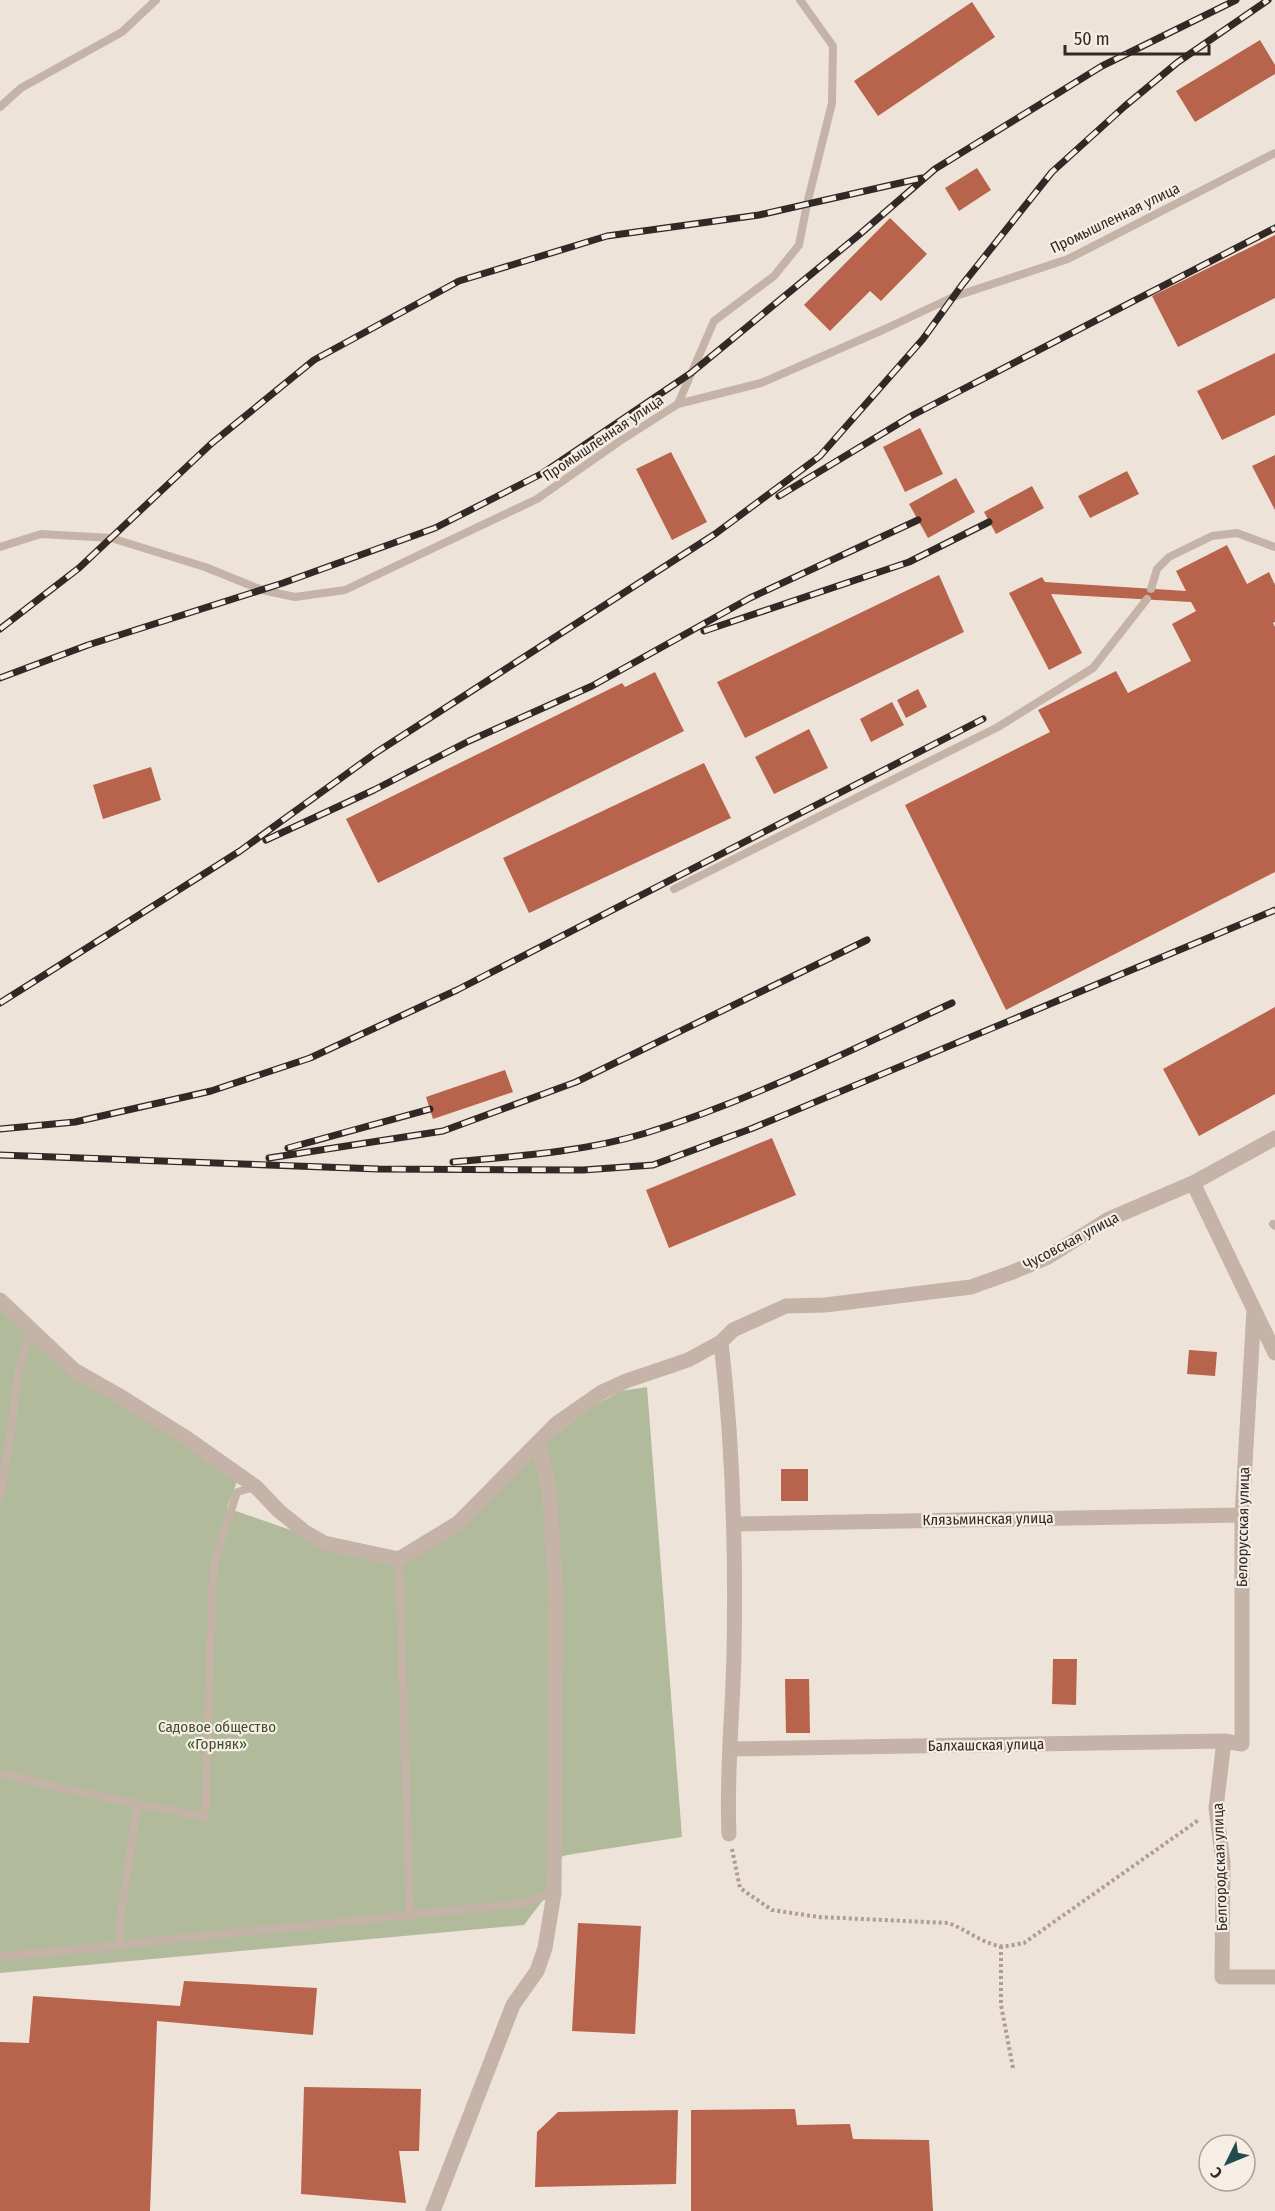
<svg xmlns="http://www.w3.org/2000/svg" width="1275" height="2211" font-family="'Fira Sans Condensed',sans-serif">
<rect width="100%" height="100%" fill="#eee3d9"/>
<!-- green -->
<path fill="#b1bb9b" d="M0,1302l75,68 164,106 -12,32 136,47 59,-5 132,-115 41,-30 26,-14 26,-4 35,450 -115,18 -15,5 -5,35 -23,30 -524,48z"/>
<!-- building -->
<path fill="#b8634c" d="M972,2l23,35 -117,79 -24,-35z
M1260,40l15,25v9l-80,48 -19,-31z
M977,168l14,22 -32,21 -14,-23z
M890,218l37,36 -46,47 -11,-10 -40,40 -26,-26z
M1275,235v63l-97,49 -26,-51z
M1275,353v62l-53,25 -25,-49z
M920,428l23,46 -38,18 -22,-45z
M671,452l36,70 -35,18 -36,-71z
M1275,455v55l-23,-44z
M1127,471l12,23 -49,24 -12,-22z
M956,478l19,34 -47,26 -19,-34z
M1032,486l12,22 -48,26 -12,-22z
M1227,545l20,39 22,-12 6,13v37l-2,1 2,4v245l-269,138 -101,-205 145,-73 -12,-22 78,-39 12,22 63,-32 -19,-37 24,-13 -5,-9 -140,-8 31,59 -33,17 -40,-77 33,-16 3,5 141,9 -10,-20z
M939,575l25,57 -219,106 -28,-56z
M655,672l29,59 -306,152 -32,-64 276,-136 3,4z
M918,689l9,18 -21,11 -9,-18z
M892,702l12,23 -33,17 -11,-23z
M809,729l19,39 -54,26 -19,-37z
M704,763l27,55 -202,95 -26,-55z
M151,767l10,33 -58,19 -10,-34z
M1275,1007v87l-76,42 -36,-67z
M505,1070l8,22 -80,27 -7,-22z
M772,1138l24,57 -127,53 -23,-58z
M1189,1350l28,2 -2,24 -28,-2z
M781,1469h27v32h-27z
M1053,1659h24l-1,46 -24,-1z
M785,1679h24l1,54h-24z
M578,1923l63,3 -6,108 -63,-3z
M184,1981l133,7 -4,47 -156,-14 -7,190h-150v-169l29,1 4,-47 147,10z
M304,2087l117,2 -2,62h-20l7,52 -105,-9z
M795,2109l2,16 53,-1 3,15 76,1 4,71h-242v-101z
M678,2110l-2,74 -141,3 2,-55 21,-20z"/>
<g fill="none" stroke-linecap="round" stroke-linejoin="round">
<!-- path -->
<path stroke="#b09d91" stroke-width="4" stroke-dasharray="3 3" stroke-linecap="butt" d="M732,1849l8,39 32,22 47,7 129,6c18,6 33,20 52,23 8,1 17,-2 24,-3l176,-124
M1001,1946v59l12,63"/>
<!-- service -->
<path stroke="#c4b3a6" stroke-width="8" d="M0,107l21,-19 101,-56 34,-32
M678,404l36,-83 60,-45 25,-31 8,-41 25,-101 1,-57 -33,-46
M0,547l41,-13 70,4 94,29 57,23 33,7 50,-7 192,-91 83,-58 58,-37 83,-21 124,-54 68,-32 115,-38 207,-106
M1151,589l6,-20 12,-12 43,-21 25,-3 38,14
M674,889l324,-162 95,-59 54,-69
M1273,1224l2,2
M0,1497l11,-64 7,-60 10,-34 7,-5
M399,1559l11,357
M0,1773l84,20 121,24 7,-222 3,-35 22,-68 18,-5
M121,1946l-1,-25 17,-117
M0,1957l518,-53 36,-11"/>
<!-- minor -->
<path stroke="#c4b3a6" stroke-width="15" d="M1193,1183l82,170
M0,1300l74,70 46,26 65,41 71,50 23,24 26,21 19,11 75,16 59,-36 98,-99 46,-32 24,-11 62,-21 33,-18 12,-12 53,-24 39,-1 146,-18 42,-15 35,-15 59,-37 86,-37 82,-45
M721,1342c12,103 15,206 13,310 -1,60 -8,121 -5,182
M734,1524l508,-9
M1224,1741l-8,67 7,55 -1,114h53
M730,1749l494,-8 18,3v-229l12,-205
M433,2211l80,-206 24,-34 8,-23 9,-55 2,-298 -7,-107 -11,-44"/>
<defs>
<path id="rail" d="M779,496l134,-81 362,-187
M0,629l79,-61 133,-125 102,-83 145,-79 148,-45 152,-21 163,-37
M704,631l205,-69 80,-40
M0,678l88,-33 195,-62 152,-55 108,-55 148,-100 169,-139 75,-65 167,-103 134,-66
M266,840l108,-50 95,-49 123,-55 158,-88 168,-78
M0,1003l240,-152 137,-99 338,-218 105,-78 103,-117 39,-54 90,-113 73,-66 53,-44 90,-62
M0,1129l75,-7 136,-31 99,-33 147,-68 526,-271
M288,1148l142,-39
M0,1155l379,14 204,1 70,-5 100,-37 522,-218
M269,1158l174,-27 133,-49 291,-142
M453,1162c64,-6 131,-10 193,-29 106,-33 205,-83 306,-130"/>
</defs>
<!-- rail casing -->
<use href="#rail" stroke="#312926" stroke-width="7"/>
<!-- rail -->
<use href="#rail" stroke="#f6ede4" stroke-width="4.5" stroke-dasharray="14" stroke-linecap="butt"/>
</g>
<g text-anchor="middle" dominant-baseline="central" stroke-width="4.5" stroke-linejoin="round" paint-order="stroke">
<!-- street labels -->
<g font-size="15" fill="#312926" stroke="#f6ede4">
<text transform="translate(1115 218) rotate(-26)">Промышленная улица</text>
<text transform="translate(603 438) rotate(-34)">Промышленная улица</text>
<text transform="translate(1071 1241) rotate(-28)">Чусовская улица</text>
<text transform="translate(988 1519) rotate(-1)">Клязьминская улица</text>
<text transform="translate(1243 1527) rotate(-89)">Белорусская улица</text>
<text transform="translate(986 1745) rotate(-1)">Балхашская улица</text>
<text transform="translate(1220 1867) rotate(-92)">Белгородская улица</text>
</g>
<!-- park labels -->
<g font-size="15" fill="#424d2d" stroke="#f6ede4">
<text x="217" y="1727">Садовое общество<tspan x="217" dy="17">«Горняк»</tspan></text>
</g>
</g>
<!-- north arrow -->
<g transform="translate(1227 2163) rotate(227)"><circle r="28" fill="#f6ede4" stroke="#a79f98" stroke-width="1.5"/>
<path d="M0-4.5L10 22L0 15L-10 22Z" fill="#214d4e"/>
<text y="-9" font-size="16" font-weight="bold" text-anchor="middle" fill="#312926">С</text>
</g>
<!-- scale -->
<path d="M1065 45v9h144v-9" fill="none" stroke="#312926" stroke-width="3"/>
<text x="1074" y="45" font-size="18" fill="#312926" stroke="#f6ede4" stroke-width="4.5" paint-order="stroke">50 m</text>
</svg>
